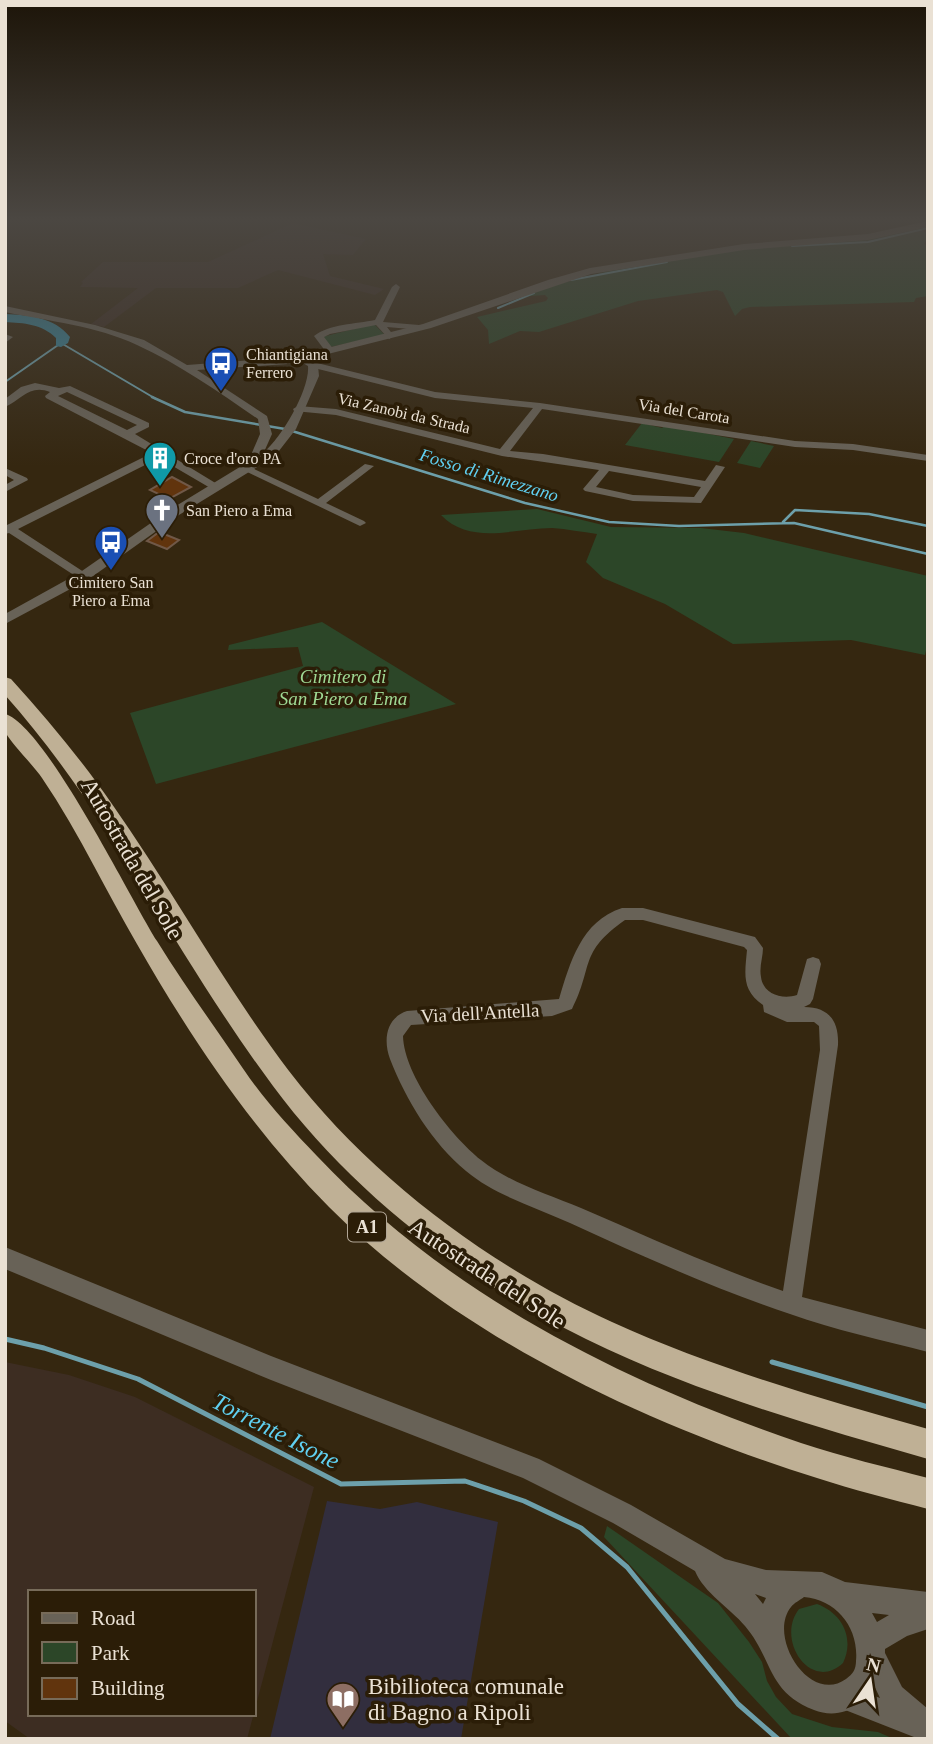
<svg xmlns="http://www.w3.org/2000/svg" width="933" height="1744" font-family="Georgia,serif">
<rect width="100%" height="100%" fill="#352710"/>
<!-- commercial -->
<path fill="#322e3e" d="M327,1501l53,8 37,-7 81,20 -37,217h-191z"/>
<!-- education -->
<path fill="#3d2d22" fill-rule="evenodd" d="M293,223l73,16 -13,16 -30,-1 7,22 54,13 -9,6 -97,-25 -40,18h-82l-52,39 -13,-3 47,-36 -58,-1 3,-4 -2,-1 22,-20h105z
M5,1362l64,13 66,22 179,90 -67,252h-217l-25,-18zM30,1592h224v122h-224z"/>
<!-- green -->
<path fill="#2c4628" d="M917,228l9,5 2,5 -4,6 4,2v50l-12,2 -2,4 -164,5 -8,2 -7,7 -12,-24 -6,-2 -79,11 -99,31 -19,-1 -31,13 -1,-14 -11,-13 69,-16 2,-3 -3,-3 -27,2c69,-23 141,-40 214,-47 63,-6 122,-7 185,-22z
M374,324l11,11 -55,12 -8,-10z
M642,423l20,5 3,-3 69,14 -15,23 -94,-17z
M751,441l23,5 -14,22 -23,-5z
M537,509l74,18 90,1 43,5 184,43v66l-3,13 -74,-15 -118,4 -68,-40 -62,-26 -17,-16 11,-28c-15,-2 -30,-5 -45,-6 -37,0 -81,18 -111,-13z
M322,622l134,82 -300,80 -26,-71 173,-47 -5,-19 -70,3 1,-5z
M607,1526l111,77 31,39 13,20 5,19 9,16 16,17 40,13 46,5 16,7h-102l-188,-202z
M817,1604c25,9 38,34 26,59 -32,30 -68,-23 -44,-54z"/>
<g fill="none" stroke-linecap="round" stroke-linejoin="round">
<!-- stream-far2 -->
<path stroke="#6da0ab" stroke-width="2" d="M792,246l76,-4 60,-14
M571,280l96,-18
M498,308l36,-15
M5,382l56,-39 95,56"/>
<!-- stream-far1 -->
<path stroke="#6da0ab" stroke-width="2.5" d="M152,397l33,15 100,17
M292,431l233,72 84,19 70,4 115,-3 134,31
M783,522l12,-12 74,4 59,12"/>
<!-- stream -->
<path stroke="#6da0ab" stroke-width="5" d="M5,1339l39,9 94,31 203,105 124,-3 59,20 57,27 46,39 111,137 40,35
M772,1362l156,45"/>
<!-- river -->
<path fill="#38849a" fill-rule="evenodd" d="M5,314c24,1 49,3 65,23l-2,6 -7,4 -5,-1v-8c-14,-14 -32,-15 -51,-16z"/>
</g>
<!-- building -->
<path fill="#61340d" stroke="#705847" stroke-width="2" d="M172,477l19,10 -22,12 -19,-9z
M159,532l20,8 -12,9 -20,-8z"/>
<g fill="none" stroke-linecap="round" stroke-linejoin="round">
<!-- minor -->
<path fill="#686257" fill-rule="evenodd" d="M396,284l4,3 -17,35 36,3 5,3 -2,2 -35,-3 7,9 -5,3 -13,-14 -46,9 -6,3 10,13 -8,2 -12,-16c15,-12 42,-12 61,-16l17,-33z
M5,334l8,3 -8,6z
M313,362l122,30 105,11 255,38 58,3 75,11v6l-75,-11 -58,-3 -253,-38 -32,42 33,3 162,27 11,-16 9,2 -24,36 -68,-2 -48,-10 -2,-2 16,-19 -97,-14 -166,-41 -42,-4 -1,-2 5,-3 38,3 164,40 33,-41 -98,-10 -125,-31 -2,-2zM609,471l92,16 -7,10 -61,-2 -37,-8z
M35,383l24,5 11,-2 79,37v4l-14,7 87,53 -10,2 -53,-31 -141,71 72,47 -2,3h-8l-71,-46 -4,1v-8l147,-73 -106,-55 -1,-2 5,-4c-20,-8 -28,7 -45,15v-8l16,-12zM67,392l70,33 -10,5 -69,-34z
M365,464l9,2 -48,37 38,18 2,2 -6,3 -119,-57 9,-2 68,32z
M5,468l22,10 1,2 -23,12v-7l9,-5 -9,-5z
M622,908h21l112,29 8,11c0,9 -4,19 -2,29 2,17 21,23 36,18l10,-36 6,-2 6,2 2,5 -8,35 -3,5 -6,3c25,0 35,14 34,38l-36,252 126,33v22c-46,-12 -93,-22 -138,-38 -75,-25 -148,-58 -220,-91 -35,-16 -74,-27 -104,-52 -34,-28 -60,-71 -76,-112 -7,-19 -4,-41 17,-48l152,-12c11,-36 22,-78 63,-91zM625,920h18l101,27 3,3c-2,23 -6,40 16,55l1,7 23,10h27l5,4 1,24 -37,241c-69,-24 -135,-54 -202,-83 -34,-14 -71,-25 -100,-48 -30,-24 -77,-84 -78,-124l8,-11 141,-9 20,-7c22,-43 6,-56 53,-89z
M874,1645l9,4 19,38 26,22v30h-9l-84,-33 -4,-9 4,-9 9,-4 36,14 -19,-40 4,-9z"/>
<!-- tertiary -->
<path fill="#686257" fill-rule="evenodd" d="M928,221v6l-60,13 -124,10 -153,24 -160,54 -119,30 6,7 1,11 -23,53 -21,27 -96,59 -90,64 -84,45v-10l74,-41 92,-64 77,-47 12,-28 -2,-15c-38,-26 -79,-55 -121,-74 -40,-19 -89,-24 -132,-33v-6l90,19 49,15 43,25 104,-8 5,-5h15l112,-28 125,-44 42,-12 154,-24 124,-10zM303,363l5,3c2,23 -26,71 -44,86l8,-18 -5,-18 -70,-46z
M5,1247l266,109 268,103 92,46 94,54 41,11 56,2 23,10 83,10v37l-21,7 -22,13c0,23 -6,42 -26,55 -13,10 -30,12 -45,6 -47,-18 -41,-51 -69,-84 -15,-18 -41,-33 -50,-55l-82,-48 -90,-45 -252,-98 -266,-111zM755,1594l11,4 -3,6zM804,1597c33,3 55,31 52,64 0,8 -3,13 -10,18 -36,26 -79,-42 -55,-72 3,-4 9,-7 13,-10zM872,1613l17,2 -12,7z"/>
<!-- motorway -->
<path fill="#bfb095" fill-rule="evenodd" d="M5,677l6,2c36,40 70,80 101,125 61,87 112,181 177,267 82,107 202,196 323,251 101,46 210,77 316,107v30c-115,-33 -234,-67 -342,-120 -119,-58 -234,-146 -313,-253 -95,-127 -162,-272 -268,-391z
M5,714c40,11 126,186 152,227 27,44 58,86 87,129 21,31 47,59 73,86 131,139 305,226 484,287 42,14 85,24 127,35v31c-37,-10 -75,-19 -111,-31 -173,-54 -359,-142 -488,-271 -98,-99 -170,-219 -235,-341 -16,-30 -33,-60 -52,-88 -8,-12 -32,-36 -36,-45 -2,-5 -1,-14 -1,-19z"/>
</g>
<!-- sky -->
<linearGradient id="sky" x2="0" y2="1"><stop stop-color="#1d1509"/><stop offset="0.47" stop-color="#4b4742"/><stop offset="1" stop-color="#4b4742" stop-opacity="0"/></linearGradient>
<rect width="933" height="466" fill="url(#sky)"/>
<!-- icons -->
<defs>
<symbol id="bus-pin" viewBox="-11 -11 22 30"><path d="M0 17L-7.5 6A9.5 9.5 0 1 1 7.5 6Z" fill="#1a4fb4" stroke="#2b1d07"/><path d="M-5-6H5V4H4V6H2V4H-2V6H-4V4H-5ZM-3.5-4V0h7V-4ZM-3.5 1.2v1.5H-2V1.2ZM2 1.2v1.5H3.5V1.2Z" fill="#fff"/></symbol>
<symbol id="building-pin" viewBox="-11 -11 22 30"><path d="M0 17L-7.5 6A9.5 9.5 0 1 1 7.5 6Z" fill="#0f9aa8" stroke="#2b1d07"/><path d="M-4-6H4V6H1V3H-1V6H-4ZM-2.5-4.3h1.7v1.8h-1.7ZM.8-4.3h1.7v1.8H.8ZM-2.5-1h1.7V.8h-1.7ZM.8-1h1.7V.8H.8Z" fill="#fff"/></symbol>
<symbol id="church-pin" viewBox="-11 -11 22 30"><path d="M0 17L-7.5 6A9.5 9.5 0 1 1 7.5 6Z" fill="#6b7280" stroke="#2b1d07"/><path d="M-1.2-6h2.4v3.5h3.3v2.4h-3.3V6h-2.4V-.1h-3.3v-2.4h3.3Z" fill="#fff"/></symbol>
<symbol id="library-pin" viewBox="-11 -11 22 30"><path d="M0 17L-7.5 6A9.5 9.5 0 1 1 7.5 6Z" fill="#8d6e63" stroke="#2b1d07"/><path d="M-6-4Q-3-5.5-.7-3.5V5Q-3 3-6 4ZM6-4Q3-5.5 .7-3.5V5Q3 3 6 4Z" fill="#fff"/></symbol>
</defs>
<g fill-rule="evenodd">
<use href="#bus-pin" x="202" y="344" width="38" height="52"/>
<use href="#building-pin" x="141" y="439" width="38" height="52"/>
<use href="#church-pin" x="143" y="491" width="38" height="52"/>
<use href="#bus-pin" x="92" y="523" width="38" height="52"/>
<use href="#library-pin" x="324" y="1680" width="38" height="52"/>
</g>
<g text-anchor="middle" dominant-baseline="central" stroke-width="7" stroke-linejoin="round" paint-order="stroke">
<!-- far-poi labels -->
<g font-size="16" fill="#eae1d4" stroke="#2b1d07" text-anchor="start">
<text x="246" y="354">Chiantigiana<tspan x="246" dy="18">Ferrero</tspan></text>
<text x="184" y="458">Croce d'oro PA</text>
<text x="186" y="510">San Piero a Ema</text>
<text x="111" y="582" text-anchor="middle">Cimitero San<tspan x="111" dy="18">Piero a Ema</tspan></text>
</g>
<!-- far-street labels -->
<g font-size="16" fill="#eae1d4" stroke="#2b1d07">
<text transform="translate(684 411) rotate(9)">Via del Carota</text>
<text transform="translate(404 413) rotate(13)">Via Zanobi da Strada</text>
</g>
<!-- far-water labels -->
<g font-size="18" font-style="italic" fill="#60d0f1" stroke="#2b1d07">
<text transform="translate(489 475) rotate(17)">Fosso di Rimezzano</text>
</g>
<!-- shield labels -->
<rect fill="#2b1d07" stroke="#b1a696" stroke-width="2" x="348" y="1212.5" width="38" height="29" rx="5"/>
<g font-size="18" font-weight="bold" fill="#eae1d4">
<text x="367" y="1227">A1</text>
</g>
<!-- park labels -->
<g font-size="19" font-style="italic" fill="#9fd994" stroke="#2b1d07">
<text x="343" y="676">Cimitero di<tspan x="343" dy="22">San Piero a Ema</tspan></text>
</g>
<!-- street labels -->
<g font-size="19" fill="#eae1d4" stroke="#2b1d07">
<text transform="translate(480 1013) rotate(-3)">Via dell'Antella</text>
</g>
<!-- near-street labels -->
<g font-size="23" fill="#eae1d4" stroke="#2b1d07">
<text transform="translate(132 859) rotate(60)">Autostrada del Sole</text>
<text transform="translate(487 1274) rotate(33)">Autostrada del Sole</text>
</g>
<!-- near-poi labels -->
<g font-size="23" fill="#eae1d4" stroke="#2b1d07" text-anchor="start">
<text x="368" y="1686">Bibilioteca comunale<tspan x="368" dy="26">di Bagno a Ripoli</tspan></text>
</g>
<!-- near-water labels -->
<g font-size="24" font-style="italic" fill="#60d0f1" stroke="#2b1d07">
<text transform="translate(276 1431) rotate(27)">Torrente Isone</text>
</g>
</g>
<!-- border -->
<rect width="933" height="1744" fill="none" stroke="#eae1d4" stroke-width="14"/>
<!-- legend -->
<rect x="28" y="1590" width="228" height="126" fill="#2b1d07" stroke="#776b59" stroke-width="2"/>
<rect x="42" y="1613" width="35" height="10" fill="#686257" stroke="#776b59" stroke-width="2"/>
<text x="91" y="1625" font-size="21" fill="#eae1d4">Road</text>
<rect x="42" y="1642" width="35" height="21" fill="#2c4628" stroke="#776b59" stroke-width="2"/>
<text x="91" y="1660" font-size="21" fill="#eae1d4">Park</text>
<rect x="42" y="1678" width="35" height="21" fill="#61340d" stroke="#776b59" stroke-width="2"/>
<text x="91" y="1695" font-size="21" fill="#eae1d4">Building</text>
<!-- north arrow -->
<g transform="translate(870 1681) rotate(13)" stroke="#2b1d07" stroke-width="5" paint-order="stroke">
<path d="M0-5L12 26L0 18L-12 26Z" fill="#eae1d4"/>
<text y="-10" font-size="19" font-weight="bold" text-anchor="middle" fill="#eae1d4">N</text>
</g>
</svg>
